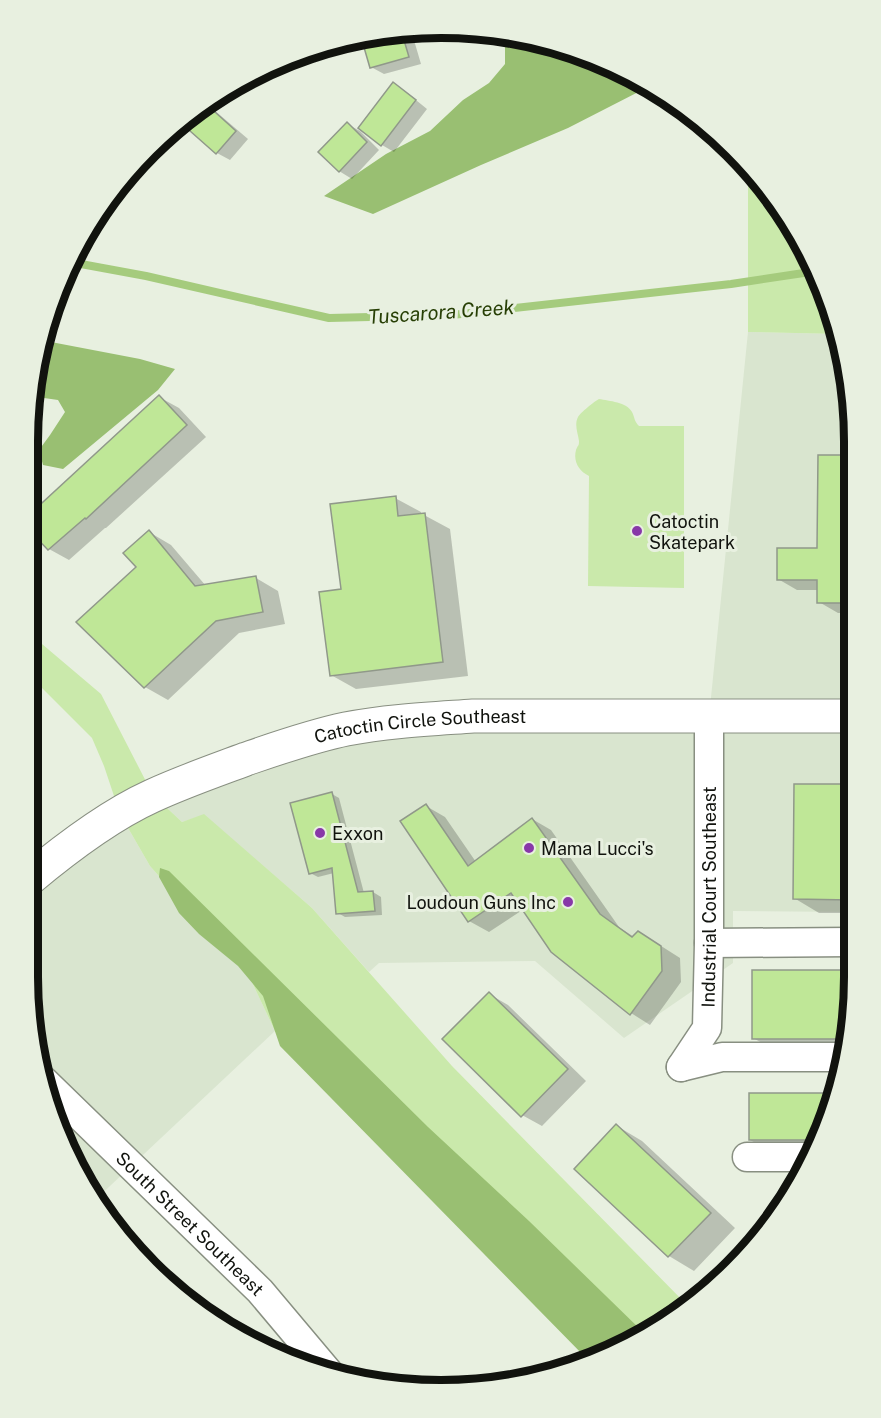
<svg xmlns="http://www.w3.org/2000/svg" width="881" height="1418" font-family="'Public Sans',sans-serif">
<rect width="100%" height="100%" fill="#e8f0e0"/>
<!-- built -->
<path fill="#d9e5cf" d="M748,332l92,2 13,79 -2,499 -118,-1v52l-109,75 -89,-77 -156,2 -10,9 -57,-64 -108,-93 -22,7 -29,-27 192,-66 364,-12z
M120,814l30,52 101,114 24,51 -181,170 -45,-91 -22,-133 1,-132 21,17z"/>
<!-- green -->
<path fill="#cae9ab" d="M748,168l20,21 43,68 29,77 -92,-2z
M599,399c10,2 28,3 33,13 3,6 2,9 7,14h45v162l-96,-2 1,-110c-10,-5 -16,-14 -13,-26 2,-6 3,-3 3,-9 -1,-8 -5,-16 -1,-24 2,-4 17,-16 21,-18z
M29,633l72,61 52,101 29,27 22,-8 108,94 140,158 235,239 -17,16 -67,31 -328,-321 -24,-51 -101,-114 -30,-52 -16,-48 -12,-28 -63,-63z"/>
<!-- forest -->
<path fill="#99bf72" d="M502,34l46,7 76,29 26,16 -82,42 -87,37 -108,49 -49,-18 62,-42 44,-23 33,-31 26,-17 16,-19v-27z
M43,339l8,3 89,17 35,10 -17,21 -95,79 -20,-4 -4,-15 11,-15 15,-23 -7,-12 -28,-4 1,-9z
M160,868l9,3 259,256 101,94 115,112 -57,26 -307,-313 -17,-50 -25,-30 -39,-32 -20,-21 -20,-36z"/>
<!-- shadow -->
<path fill="#0003" d="M387,30h24l10,34 -37,10 -13,-7 -7,-31z
M393,84l13,8 21,17 -33,43 -12,-7z
M204,104l10,6 34,29 -18,21 -13,-7z
M347,124l13,7 19,19 -27,29 -13,-8z
M159,397l20,11 27,29 -100,91h-1l-36,32 -20,-11 -19,-21v-12z
M853,457l-1,156h-14l-19,-11v-12h-22l-19,-11 40,-29z
M395,498l26,14v3h3l26,14 18,147 -112,13 -25,-14 12,-84z
M149,532l22,13 35,41 50,-8 22,13 7,33 -46,9 -71,67 -23,-13 -7,-120z
M852,786l-1,127h-32l-25,-15z
M332,794l7,4 25,95 9,-1 8,5 1,18 -37,2 -7,-4 -4,-40 -16,4 -8,-4z
M426,806l19,11 31,45 56,-43 19,11 68,97 15,10 24,7 22,14 1,24 -31,43 -19,-12 -107,-104 -35,23 -20,-11 -67,-99z
M851,972v59l-4,15 -81,-1 -13,-7z
M489,994l19,11 78,76 -44,45 -20,-11z
M617,1126l25,15 93,87 -41,43 -25,-15 -93,-87z
M823,1135l-7,12h-53l-13,-7z
M534,1367l16,9 -61,9z"/>
<g fill="none" stroke-linecap="round" stroke-linejoin="round">
<!-- stream -->
<path stroke="#a5cb7d" stroke-width="8" d="M70,262l76,14 183,42 123,-3 279,-31 86,-13"/>
</g>
<!-- building -->
<path fill="#bfe797" stroke="#90988a" stroke-width="1.5" d="M387,30h14l8,27 -39,11 -9,-31z
M393,82l23,18 -35,46 -23,-18z
M205,103l31,28 -20,23 -35,-31 7,-8z
M347,122l20,20 -28,30 -21,-20z
M159,395l28,30 -101,94 -1,-1 -37,32 -18,-19v-17z
M818,455h35l-1,148h-35v-23h-40v-32h40z
M396,496l2,20 27,-3 18,149 -113,14 -11,-84 22,-3 -11,-85z
M149,530l46,56 61,-10 7,36 -47,9 -72,67 -68,-66 60,-55 -13,-14z
M794,784h58l-1,116 -58,-1z
M332,792l26,100 15,-1 2,20 -39,3 -4,-46 -23,6 -19,-71z
M426,804l42,62 64,-48 68,96 32,23 6,-6 23,15 1,25 -32,44 -79,-63 -40,-59 -43,29 -68,-101z
M752,970h99l-1,61 -2,8h-96z
M489,992l79,77 -47,48 -79,-78z
M749,1093h85l-11,42 -5,8 -8,-3h-61z
M616,1124l95,89 -43,44 -94,-88z"/>
<g fill="none" stroke-linecap="round" stroke-linejoin="round">
<defs>
<g id="minor">
<path d="M709,943l142,-1"/>
<path id="s1" d="M681,1067l26,-39 2,-85v-226"/>
<path d="M681,1067l41,-10h122"/>
<path id="s2" d="M44,1081l216,210 69,82"/>
<path d="M747,1157h63"/>
</g>
<g id="secondary">
<path id="s3" d="M28,880c37,-31 80,-64 124,-84 30,-14 62,-25 94,-37 32,-11 66,-23 100,-30 42,-8 85,-10 127,-13h379"/>
</g>
</defs>
<!-- minor casing -->
<use href="#minor" stroke="#888f81" stroke-width="31"/>
<!-- secondary casing -->
<use href="#secondary" stroke="#888f81" stroke-width="35"/>
<!-- minor -->
<use href="#minor" stroke="#fff" stroke-width="28"/>
<!-- secondary -->
<use href="#secondary" stroke="#fff" stroke-width="33"/>
</g>
<!-- markers -->
<g fill="#8838a8" stroke="#e8f0e0" stroke-width="2">
<circle cx="637" cy="531" r="6"/>
<circle cx="320" cy="833" r="6"/>
<circle cx="529" cy="848" r="6"/>
<circle cx="568" cy="902" r="6"/>
</g>
<g text-anchor="middle" dominant-baseline="central" stroke-width="6" stroke-linejoin="round" paint-order="stroke">
<!-- poi labels -->
<g font-size="18" fill="#11130e" stroke="#e8f0e0" text-anchor="start">
<text x="649" y="521">Catoctin<tspan x="649" dy="21">Skatepark</tspan></text>
<text x="332" y="833">Exxon</text>
<text x="541" y="848">Mama Lucci's</text>
<text x="556" y="902" text-anchor="end">Loudoun Guns Inc</text>
</g>
<!-- street labels -->
<g font-size="18" fill="#11130e" stroke="#e8f0e0">
<text stroke="none"><textPath href="#s3" startOffset="430">Catoctin Circle Southeast</textPath></text>
<text stroke="none"><textPath href="#s1" startOffset="178">Industrial Court Southeast</textPath></text>
<text stroke="none"><textPath href="#s2" startOffset="204">South Street Southeast</textPath></text>
</g>
<!-- water labels -->
<g font-size="20" font-style="italic" fill="#273f05" stroke="#e8f0e0">
<text transform="translate(441 312) rotate(-4)">Tuscarora Creek</text>
</g>
</g>
<!-- crop -->
<path d="M0 0H881V1418H0ZM441 38H441A403 403 0 0 1 844 441V977A403 403 0 0 1 441 1380H441A403 403 0 0 1 38 977V441A403 403 0 0 1 441 38Z" fill="#e8f0e0" fill-rule="evenodd"/>
<path fill="none" stroke="#11130e" stroke-width="8" d="M441 38H441A403 403 0 0 1 844 441V977A403 403 0 0 1 441 1380H441A403 403 0 0 1 38 977V441A403 403 0 0 1 441 38Z"/>
</svg>
